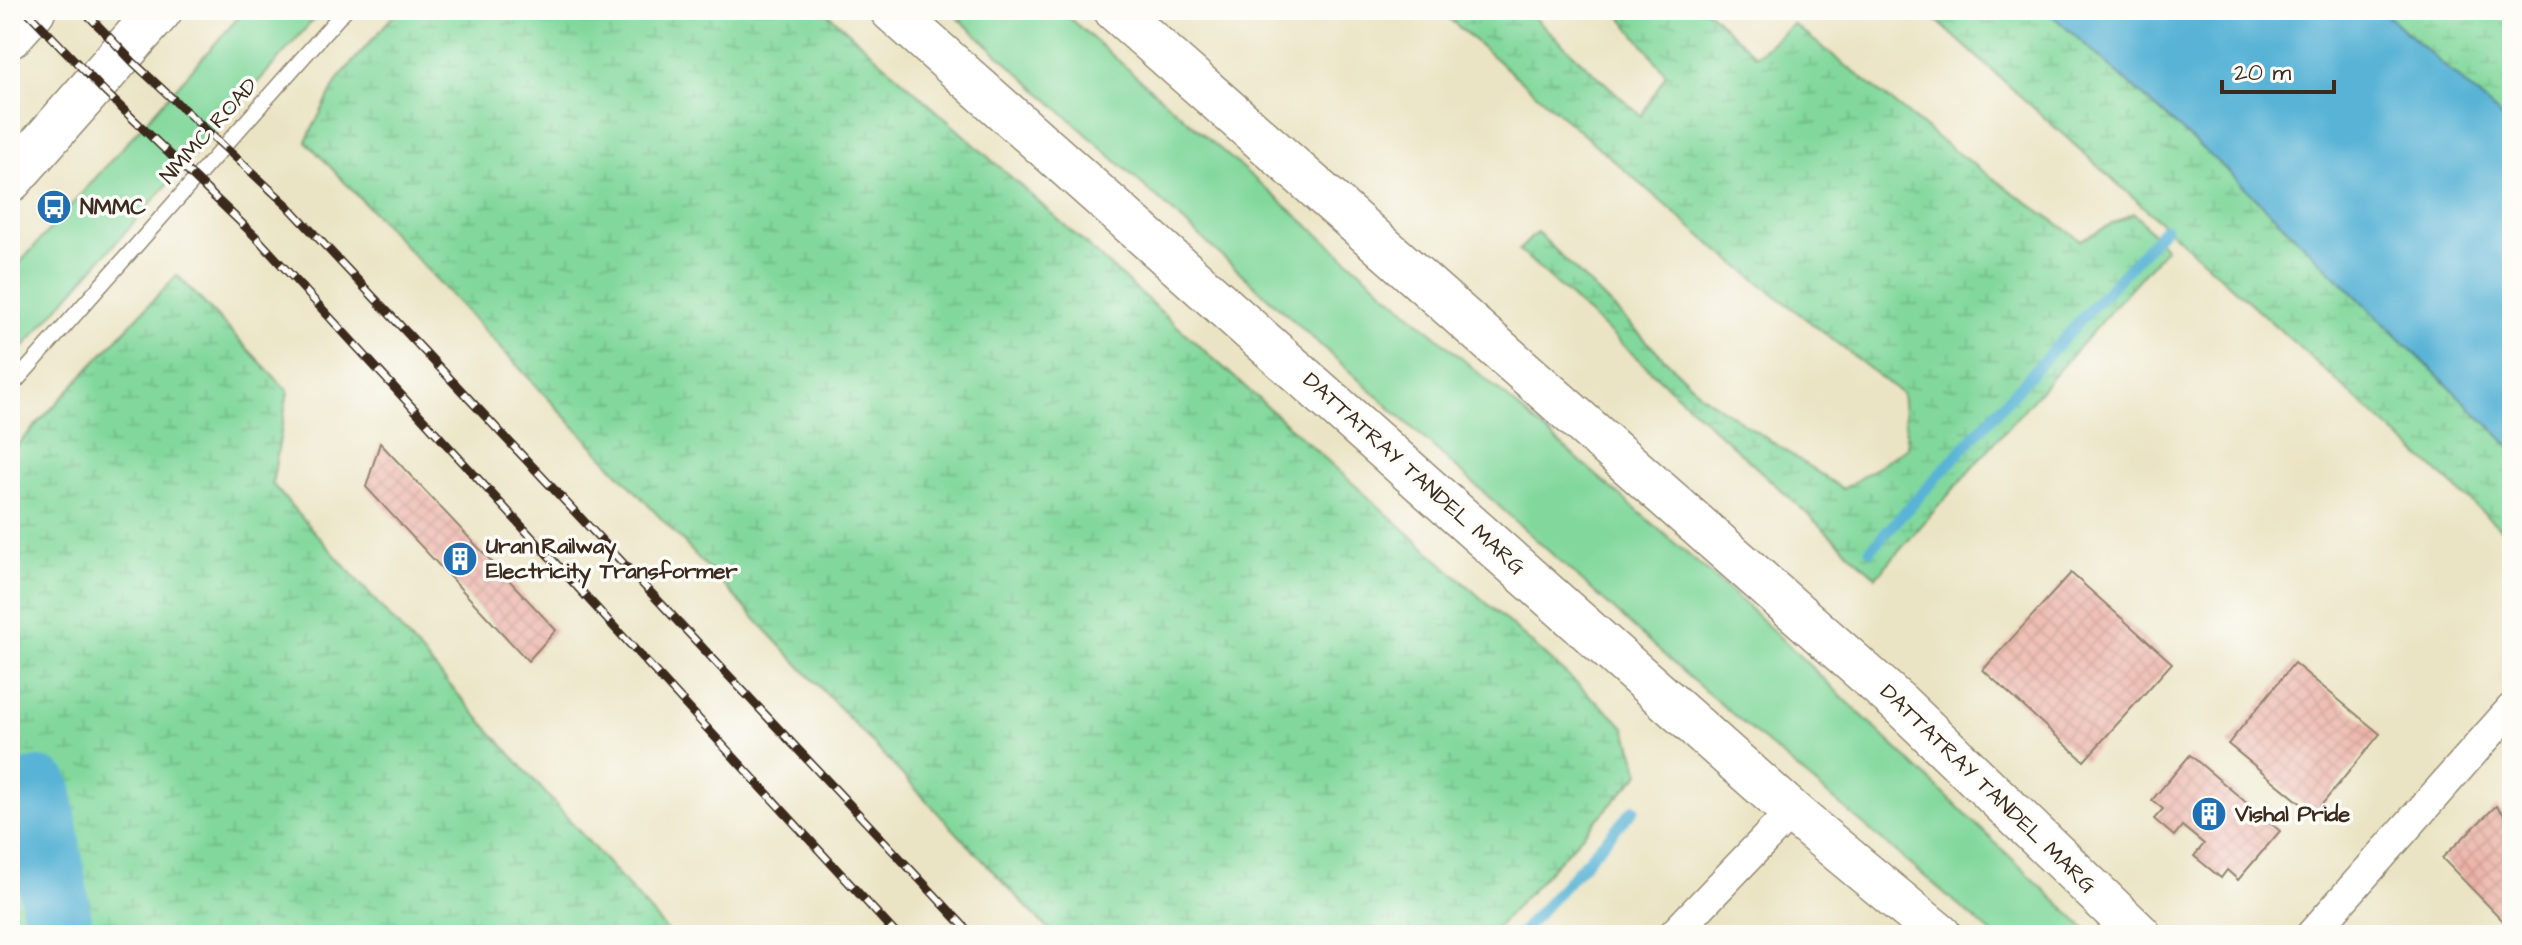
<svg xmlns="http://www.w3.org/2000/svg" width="2522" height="945" font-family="'Architects Daughter',sans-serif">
<defs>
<pattern id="wetland-marsh" width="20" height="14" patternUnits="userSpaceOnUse" patternTransform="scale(2)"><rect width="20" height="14" fill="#82d89c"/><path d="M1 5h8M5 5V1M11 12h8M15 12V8" fill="none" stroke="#71ba86"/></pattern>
<pattern id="building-cross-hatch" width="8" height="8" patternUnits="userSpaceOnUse" patternTransform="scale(2)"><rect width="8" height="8" fill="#ecb2a7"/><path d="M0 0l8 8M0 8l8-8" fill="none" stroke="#cb998f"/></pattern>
</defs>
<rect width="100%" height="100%" fill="#fdfcf7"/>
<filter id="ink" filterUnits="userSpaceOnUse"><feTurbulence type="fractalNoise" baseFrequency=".0125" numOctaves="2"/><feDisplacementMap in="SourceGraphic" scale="16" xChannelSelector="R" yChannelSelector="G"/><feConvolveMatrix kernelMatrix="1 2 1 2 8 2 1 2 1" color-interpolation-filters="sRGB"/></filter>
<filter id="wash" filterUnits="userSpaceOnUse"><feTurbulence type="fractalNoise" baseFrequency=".006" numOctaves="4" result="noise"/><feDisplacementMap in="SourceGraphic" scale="32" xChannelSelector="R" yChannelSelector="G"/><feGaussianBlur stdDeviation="1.8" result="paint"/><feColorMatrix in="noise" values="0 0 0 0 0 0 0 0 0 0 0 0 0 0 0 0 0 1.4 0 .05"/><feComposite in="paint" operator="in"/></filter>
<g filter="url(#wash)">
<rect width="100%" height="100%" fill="#ebe4c4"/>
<!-- green -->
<path fill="#82d89c" stroke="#5e815d" stroke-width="2" d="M245,10h77l-312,352v-88z
M949,10h111l686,595 346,330h-98l-310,-262z"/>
<!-- wetland -->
<path fill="url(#wetland-marsh)" stroke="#5e815d" stroke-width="2" d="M398,10h426l801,717 15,46 -150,162h-437l-747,-794 32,-62z
M1439,10h87l115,106 25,-42 -50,-64h91l49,46 37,-32 160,126 128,90 53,-27 32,35 -290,329 -357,-327 18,-18 164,163 142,94 65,-42 -6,-53 -188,-147z
M1925,10h121l185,164 281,274v91z
M2381,10h131v116l-5,-4z
M177,275l111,116 -16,93 399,451h-661v-482z"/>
<!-- water -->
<path fill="#58b3d6" stroke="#4a6e7a" stroke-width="2" d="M2046,10h335l131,116v322l-281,-274z"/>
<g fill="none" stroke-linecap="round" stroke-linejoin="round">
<!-- stream -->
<path stroke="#58b3d6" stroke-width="11" d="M1870,550l295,-322
M1519,935l115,-126"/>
<!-- river -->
<path stroke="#58b3d6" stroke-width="68" d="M38,791l22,144"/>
</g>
<g id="blocks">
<!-- building -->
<path fill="url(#building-cross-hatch)" d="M380,443l176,187 -28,31 -162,-174z
M2071,573l101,90 -88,98 -101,-91z
M2294,663l86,71 -66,80 -86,-70z
M2190,755l90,76 -42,49 -11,-10 -6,8 -27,-22 10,-12 -22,-18 -8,10 -20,-17 9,-10 -11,-9z
M2496,806l16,17v107l-70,-72z"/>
</g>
</g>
<g filter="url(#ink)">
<use href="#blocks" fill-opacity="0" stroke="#938771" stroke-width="2"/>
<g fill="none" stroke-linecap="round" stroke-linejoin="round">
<defs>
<path id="lane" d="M10,388l335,-378"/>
<path id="street" d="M1673,935l119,-124
M2311,935l201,-227"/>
<path id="secondary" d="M891,10l908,808 141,117
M1115,10l785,694 240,231"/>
<path id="primary" d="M10,36l23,-26
M10,180l150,-170"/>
</defs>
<!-- lane casing -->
<use href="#lane" stroke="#938771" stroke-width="17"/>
<!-- street casing -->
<use href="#street" stroke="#938771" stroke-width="33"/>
<!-- secondary casing -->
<use href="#secondary" stroke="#938771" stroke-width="45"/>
<!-- primary casing -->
<use href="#primary" stroke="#938771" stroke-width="47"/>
<!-- lane -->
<use href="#lane" stroke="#fff" stroke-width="14"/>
<!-- street -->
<use href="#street" stroke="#fff" stroke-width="30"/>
<!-- secondary -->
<use href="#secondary" stroke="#fff" stroke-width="42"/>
<!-- primary -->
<use href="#primary" stroke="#fff" stroke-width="44"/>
<defs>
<path id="rail" d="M26,10l78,81 152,146 641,698
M83,10l51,53 154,143 684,729"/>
</defs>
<!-- rail casing -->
<use href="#rail" stroke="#3b2a1e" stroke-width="9"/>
<!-- rail -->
<use href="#rail" stroke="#fdfcf7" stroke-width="6" stroke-dasharray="18" stroke-linecap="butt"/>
</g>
</g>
<!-- icons -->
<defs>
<symbol id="bus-disc" viewBox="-11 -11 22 22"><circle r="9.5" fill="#1f6fb2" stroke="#fdfcf7"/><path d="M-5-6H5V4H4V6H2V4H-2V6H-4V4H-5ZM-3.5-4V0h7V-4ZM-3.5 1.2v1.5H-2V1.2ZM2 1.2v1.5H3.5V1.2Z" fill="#fff"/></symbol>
<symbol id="building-disc" viewBox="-11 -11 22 22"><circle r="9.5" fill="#1f6fb2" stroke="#fdfcf7"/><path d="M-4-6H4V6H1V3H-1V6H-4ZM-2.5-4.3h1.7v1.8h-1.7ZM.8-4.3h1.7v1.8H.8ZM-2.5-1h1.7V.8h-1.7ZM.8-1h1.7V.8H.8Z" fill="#fff"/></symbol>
</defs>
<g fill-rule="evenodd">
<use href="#bus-disc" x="34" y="187" width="40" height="40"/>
<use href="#building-disc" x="440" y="539" width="40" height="40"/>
<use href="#building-disc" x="2189" y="794" width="40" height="40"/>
</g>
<g text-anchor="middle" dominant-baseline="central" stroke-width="7" stroke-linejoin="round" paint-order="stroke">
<!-- street labels -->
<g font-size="22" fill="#3b2a1e" stroke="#fdfcf7">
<text transform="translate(209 131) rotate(-48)">NMMC ROAD</text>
<text transform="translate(1414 474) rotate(42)">DATTATRAY TANDEL MARG</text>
<text transform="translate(1988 789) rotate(44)">DATTATRAY TANDEL MARG</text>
</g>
<!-- poi labels -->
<g font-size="22" font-weight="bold" fill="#3b2a1e" stroke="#fdfcf7" text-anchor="start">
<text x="80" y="207">NMMC</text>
<text x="486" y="546">Uran Railway<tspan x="486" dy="25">Electricity Transformer</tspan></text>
<text x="2235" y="814">Vishal Pride</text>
</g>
</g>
<!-- margin -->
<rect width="2522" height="945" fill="none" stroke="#fdfcf7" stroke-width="40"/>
<!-- scale -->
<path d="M2222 80v12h112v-12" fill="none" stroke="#3b2a1e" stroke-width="4"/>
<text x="2234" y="80" font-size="24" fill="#3b2a1e" stroke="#fdfcf7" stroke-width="6" paint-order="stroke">20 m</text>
</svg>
